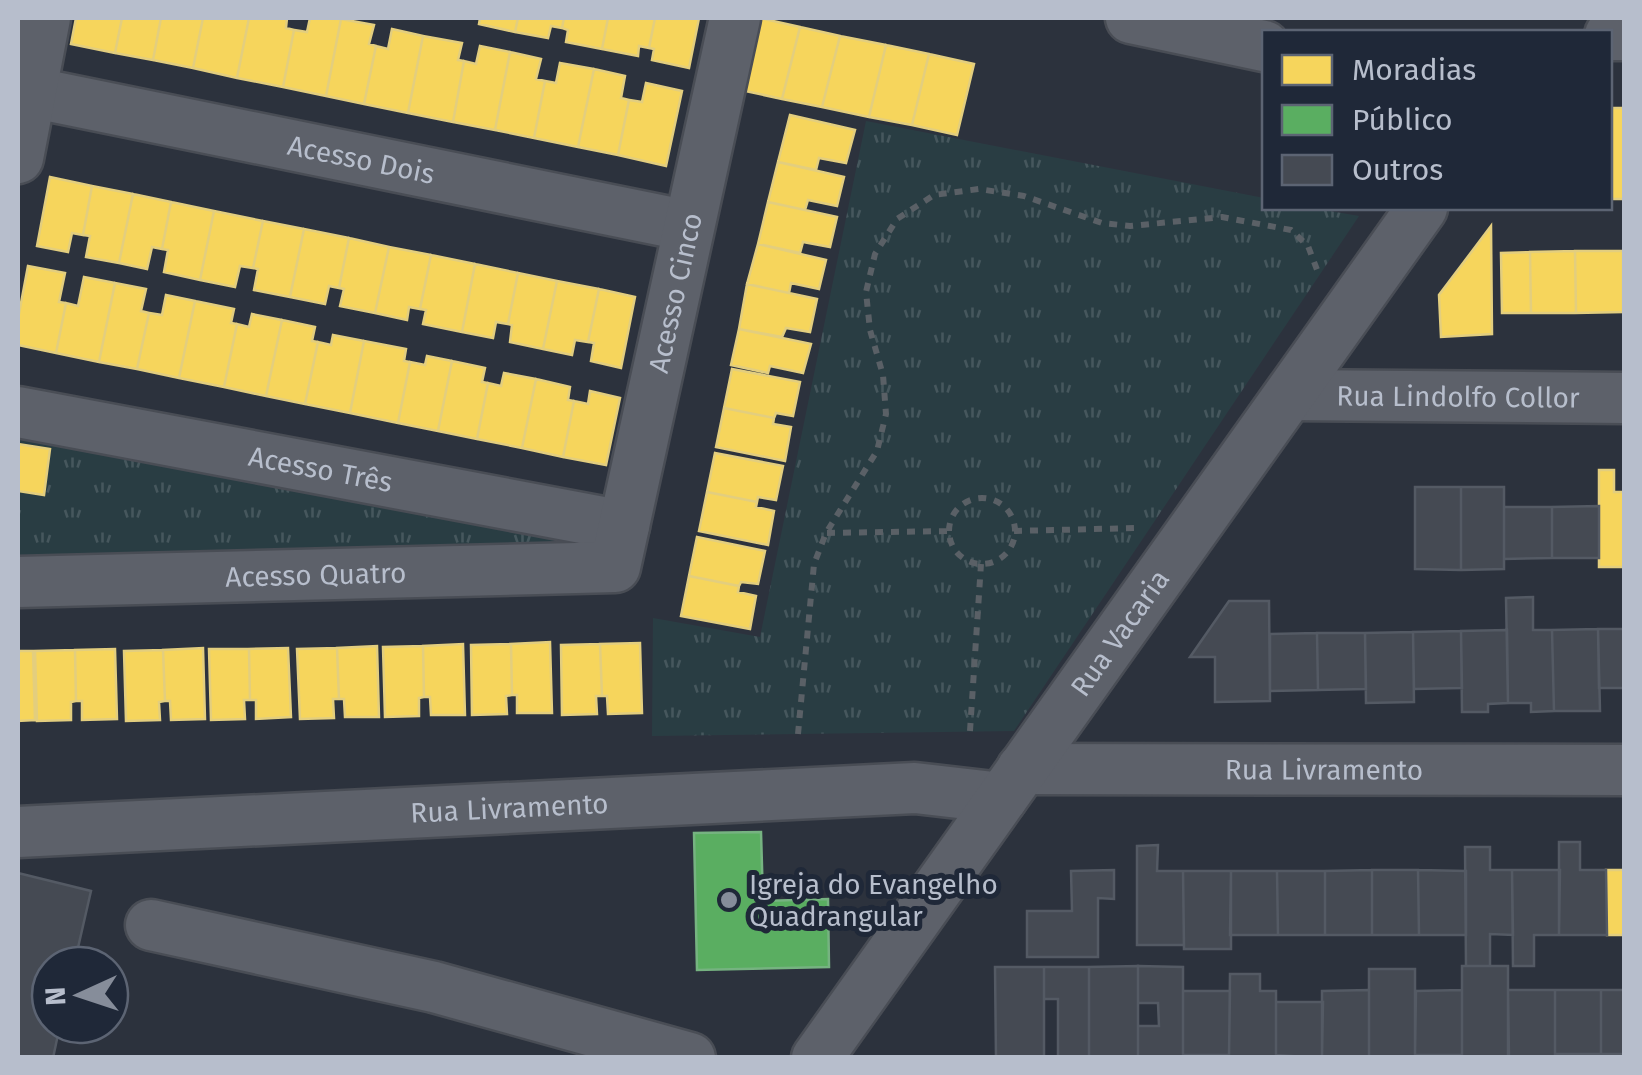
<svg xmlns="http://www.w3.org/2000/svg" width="1642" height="1075" font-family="'Fira Sans',sans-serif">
<defs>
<pattern id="park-tufts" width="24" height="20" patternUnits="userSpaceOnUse" patternTransform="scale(2.5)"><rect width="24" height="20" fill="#293d43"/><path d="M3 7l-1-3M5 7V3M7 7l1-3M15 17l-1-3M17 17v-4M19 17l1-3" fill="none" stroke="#46575d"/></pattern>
</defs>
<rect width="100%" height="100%" fill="#2c323d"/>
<!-- park -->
<path fill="url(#park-tufts)" d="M866,121l398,77v10h49l46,8 -345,515 -362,5 1,-118 107,19z
M18,430l547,105 -5,15 -542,7z"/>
<!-- homes -->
<path fill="#f6d55c" stroke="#e3ce7e" stroke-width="2.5" d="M76,18h46l-7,35 -44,-9z
M122,18h39l-8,42 -38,-7z
M161,18h42l-10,50 -40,-8z
M203,18h46l-12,60 -44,-10z
M249,18h38l-1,10 8,2 -11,57 -46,-9z
M310,18l31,1 -15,77 -43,-9 11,-57 13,2z
M480,18h38l-3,14 -36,-8z
M518,18h46l-2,10 -11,-2 -3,12 -33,-6z
M564,18h44l-6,31 -36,-7 2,-12 -6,-2z
M608,18h47l-6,30 -10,-2 -1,10 -36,-7z
M655,18h44l-10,50 -37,-8 2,-11 -5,-1z
M760,18l40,9 -18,72 -41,-9z
M341,19l33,6 -5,19 7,2 -12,58 -38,-8z
M800,27l40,9 -18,71 -40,-8z
M392,29l31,7 -15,77 -44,-9 12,-58 12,3z
M423,36l39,7 -4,17 6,1 -11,61 -45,-9z
M840,36l46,9 -17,72 -47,-10z
M886,45l43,9 -17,71 -43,-8z
M480,46l30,6 -15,78 -42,-8 11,-61 12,3z
M510,52l31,7 -5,20 9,2 -11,57 -39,-8z
M929,54l45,10 -17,71 -45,-10z
M560,63l34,6 -16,78 -44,-9 11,-57 11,2z
M594,69l31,7 -4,22 8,2 -11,55 -40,-8z
M646,83l36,8 -16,75 -48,-11 11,-55 13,2z
M1610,108h14v91h-14z
M790,115l65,15 -9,33 -27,-5 -3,12 -38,-8z
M778,162l66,15 -7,29 -29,-6 -3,10 -37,-8z
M50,177l42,9 -9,49 -11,-2 -4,19 -31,-6z
M92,186l41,8 -14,69 -33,-6 4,-21 -7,-1z
M133,194l38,8 -9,47 -10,-2 -5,22 -28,-6z
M171,202l43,9 -14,69 -36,-8 4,-22 -6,-1z
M768,202l69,15 -7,30 -27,-5 -3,11 -42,-9z
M214,211l49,10 -10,47 -13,-2 -5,21 -35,-7z
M263,221l41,8 -14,68 -36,-7 4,-21 -5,-1z
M1491,226l1,108 -51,3 -2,-42z
M304,229l45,9 -10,50 -10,-2 -4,18 -35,-7z
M349,238l40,9 -14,66 -35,-7 4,-17 -5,-1z
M758,244l68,16 -7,29 -28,-6 -2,10 -42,-9z
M389,247l42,8 -11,54 -11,-2 -2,13 -32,-7z
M1575,251h48v61l-47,1z
M1575,251l1,62h-45l-1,-61z
M1530,252l1,61h-29l-1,-60z
M431,255l44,9 -13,68 -39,-8 3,-14 -6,-1z
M475,264l43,9 -10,51 -12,-2 -3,16 -31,-6z
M28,266l37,7 -6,29 7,1 -10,50 -38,-8v-26z
M518,273l39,8 -14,68 -33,-7 2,-17 -4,-1z
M84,277l31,6 -16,79 -43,-9 10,-50 12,3z
M557,281l42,8 -11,53 -13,-2 -3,15 -29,-6z
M115,283l31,6 -5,22 8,2 -12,56 -38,-7z
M747,284l70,15 -7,33 -24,-4 -4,9 -43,-8z
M599,289l36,8 -14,71 -30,-7 3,-18 -6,-1z
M166,295l29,6 -16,77 -42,-9 12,-56 13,2z
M195,301l39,8 -3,14 6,1 -13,63 -45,-9z
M252,314l30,6 -16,76 -42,-9 13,-63 12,3z
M282,320l33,7 -3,14 6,1 -13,62 -39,-8z
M739,329l72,15 -8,29 -33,-7 -2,7 -37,-8z
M333,335l31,6 -14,72 -45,-9 13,-62 13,3z
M364,341l42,8 -2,12 6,1 -12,61 -48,-10z
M427,356l25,5 -14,70 -40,-8 12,-61 15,3z
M452,361l33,7 -3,14 6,1 -11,56 -39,-8z
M732,369l68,13 -7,34 -17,-3 -2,5 -50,-10z
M504,373l32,6 -14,69 -45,-9 11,-56 13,3z
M536,379l34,8 -2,13 6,1 -11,56 -41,-9z
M590,391l30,7 -14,67 -43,-8 11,-56 14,3z
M724,408l50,10 -1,6 18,3 -6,34 -69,-14z
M18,444l32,5 -6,46 -26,-4z
M715,453l68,13 -7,34 -18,-3 -1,5 -50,-10z
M1599,470h15v22h10v75h-25z
M707,492l50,10 -1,5 18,4 -6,34 -69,-14z
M697,537l68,14 -7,33 -17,-2 -2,4 -50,-10z
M689,576l50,10 -1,6 18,4 -6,33 -69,-13z
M550,642l2,71h-35v-18h-5l-1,-51z
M640,643l2,70 -34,1 -1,-18h-5l-2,-52z
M463,644l2,71h-34l-1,-18h-6l-1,-51z
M511,644l1,51 -6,1 1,18 -35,1 -1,-70z
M600,644l2,52h-6l1,18 -35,1 -1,-70z
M377,646l2,71h-34l-1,-18h-5l-2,-51z
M423,646l1,51 -5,1v18l-34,1 -2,-70z
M203,648l2,71 -34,1 -1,-19h-5l-2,-51z
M288,648l3,69 -35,2v-19h-6l-1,-51z
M337,648l2,51h-6l1,19 -34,1 -3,-70z
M115,649l2,70 -35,1v-19h-6l-1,-51z
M209,649h40l1,51h-6l1,19 -34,1z
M75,650l1,51 -5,1v18l-34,1 -2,-70z
M163,650l2,51 -6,1 1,18 -34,1 -2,-70z
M18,651h15l2,69 -17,1z
M1606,870h18v65h-17z"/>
<!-- public -->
<path fill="#5aae61" stroke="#76b381" stroke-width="2.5" d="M761,832l2,69 65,-2 1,68 -132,3 -3,-137z"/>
<!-- building -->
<path fill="#454a53" stroke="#545a64" stroke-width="2.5" d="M1415,487h46v83l-46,-1z
M1461,487h43v82l-43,1z
M1599,506v52h-47v-51z
M1504,507h48v51l-48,1z
M1533,597v33h19l2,81 -23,1v-9h-23l-2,-105z
M1229,601h40l1,100 -55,1v-45h-25z
M1598,629l2,82h-46l-2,-81z
M1598,629h26v59h-25z
M1507,630l1,73 -20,1v8h-26l-1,-81z
M1461,631l1,57 -48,1 -1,-57z
M1413,632l1,70 -48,1 -1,-70z
M1317,633l1,57 -48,1v-57z
M1317,633h48l1,56 -48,1z
M1559,842h21v28h26l1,65h-48z
M1158,845l-1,26h26l1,74h-47v-99z
M1465,847h25v23h22l1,65 -23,-1v32h-24z
M1114,870v29l-16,-1v59h-71v-46h45l-1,-40z
M1372,870v65h-47v-64z
M1372,870h46l1,65h-47z
M1418,870l48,1v64h-47z
M1512,870h48l-1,65h-25v31h-21z
M1183,871h48v78h-47z
M1231,871h46l1,64h-48z
M1277,871h48v64h-47z
M18,873l73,18 -17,74h-24v60h10l-7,33h-35z
M1138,966v92h-49v-91z
M1138,966l45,1v91h-45v-32h21l-1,-23h-20z
M1462,966h46v92h-46z
M995,967h49v91h-48z
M1044,967h45v91h-31v-59h-14z
M1369,969h46v89h-46z
M1230,974h30v17h16v67h-47z
M1369,990v68h-47v-67z
M1462,990v65h-47l1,-64z
M1508,990h47v68h-46z
M1555,990h46v64h-46z
M1601,990h23v64h-23z
M1183,991h47l-1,64h-46z
M1276,1002h47l-1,56 -46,-3z"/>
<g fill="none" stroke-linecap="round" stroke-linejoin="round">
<defs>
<g id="minor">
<path d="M1131,18l133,28"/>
<path d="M1610,35h14"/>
<path id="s1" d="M30,92l659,134"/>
<path d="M18,158l27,-140"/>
<path id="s2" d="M1290,395l334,3"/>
<path id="s3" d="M18,412l606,114"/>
<path id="s4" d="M18,582l597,-15 120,-549"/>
<path id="s5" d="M1022,769l602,1"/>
<path id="s6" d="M18,832l897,-44 87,10"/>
<path d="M151,925l283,62 256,71"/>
<path id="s7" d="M817,1058l605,-850"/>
</g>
</defs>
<!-- minor casing -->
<use href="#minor" stroke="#494d55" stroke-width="55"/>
<!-- path -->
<path stroke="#5a6066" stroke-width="6" stroke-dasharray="8 8" stroke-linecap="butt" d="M949 531a33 33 0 1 1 66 0a33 33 0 1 1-66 0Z
M1014,531l124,-3
M827,533l121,-2
M970,731l11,-167
M798,734l16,-170 12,-31 51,-82 9,-37 -3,-39 -13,-45 -4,-38 9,-38 22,-35 37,-24 45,-6 45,7 78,27 28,3 92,-9 69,13 17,16 11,29"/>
<!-- minor -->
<use href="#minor" stroke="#5d616a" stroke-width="50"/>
</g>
<!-- markers -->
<circle fill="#868d9a" stroke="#1f2838" stroke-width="4" cx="729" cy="900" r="10"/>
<g text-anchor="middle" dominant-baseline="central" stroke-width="10" stroke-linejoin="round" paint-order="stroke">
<!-- street labels -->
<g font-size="28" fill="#b7becc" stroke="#1f2838">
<text stroke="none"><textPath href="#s1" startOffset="338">Acesso Dois</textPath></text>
<text stroke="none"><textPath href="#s4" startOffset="878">Acesso Cinco</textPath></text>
<text stroke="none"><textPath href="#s2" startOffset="168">Rua Lindolfo Collor</textPath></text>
<text stroke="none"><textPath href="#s3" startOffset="308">Acesso Três</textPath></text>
<text stroke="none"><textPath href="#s4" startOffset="298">Acesso Quatro</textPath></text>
<text stroke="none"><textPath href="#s7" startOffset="522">Rua Vacaria</textPath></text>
<text stroke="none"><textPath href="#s5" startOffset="302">Rua Livramento</textPath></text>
<text stroke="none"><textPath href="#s6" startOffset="492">Rua Livramento</textPath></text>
</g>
<!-- poi labels -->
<g font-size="28" fill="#b7becc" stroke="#1f2838" text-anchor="start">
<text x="749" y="884">Igreja do Evangelho<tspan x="749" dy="32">Quadrangular</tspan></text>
</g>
</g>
<!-- border -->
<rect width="1642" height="1075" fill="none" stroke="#b7becc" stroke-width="40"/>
<!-- legend -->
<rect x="1262" y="30" width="350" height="180" fill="#1f2838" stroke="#5c6473" stroke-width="2.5"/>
<rect x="1282" y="55" width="50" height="30" fill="#f6d55c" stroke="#5c6473" stroke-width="2.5"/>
<text x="1352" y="80" font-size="30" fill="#b7becc">Moradias</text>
<rect x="1282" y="105" width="50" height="30" fill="#5aae61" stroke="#5c6473" stroke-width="2.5"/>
<text x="1352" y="130" font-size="30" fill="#b7becc">Público</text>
<rect x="1282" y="155" width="50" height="30" fill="#454a53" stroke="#5c6473" stroke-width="2.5"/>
<text x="1352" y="180" font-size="30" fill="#b7becc">Outros</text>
<!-- north arrow -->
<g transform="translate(80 995) rotate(267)"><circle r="48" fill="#1f2838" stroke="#5c6473" stroke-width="2.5"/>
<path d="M0-8L18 38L0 25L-18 38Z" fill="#868d9a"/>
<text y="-15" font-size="28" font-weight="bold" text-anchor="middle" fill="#b7becc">N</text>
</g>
</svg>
